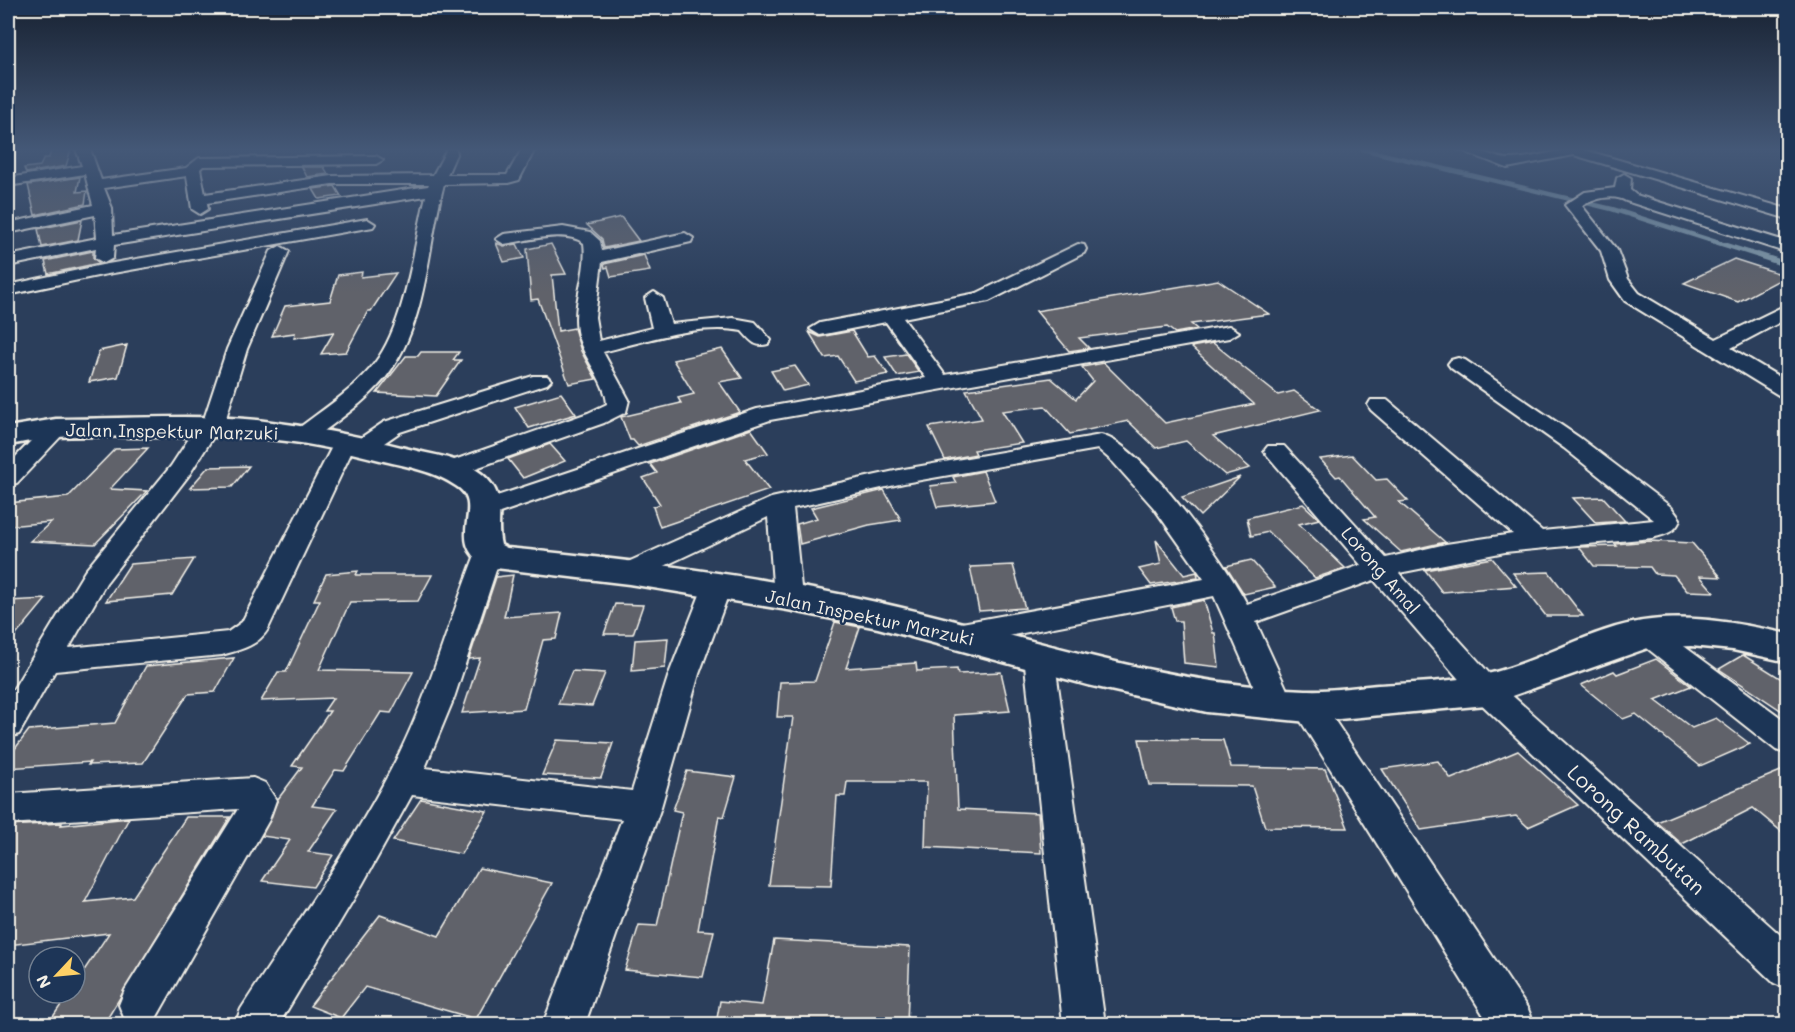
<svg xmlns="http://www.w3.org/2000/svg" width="1795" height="1032" font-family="Mali,sans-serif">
<rect width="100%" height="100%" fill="#2b3e5b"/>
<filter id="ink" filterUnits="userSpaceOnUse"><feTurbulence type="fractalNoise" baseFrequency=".0167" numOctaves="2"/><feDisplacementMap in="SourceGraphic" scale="12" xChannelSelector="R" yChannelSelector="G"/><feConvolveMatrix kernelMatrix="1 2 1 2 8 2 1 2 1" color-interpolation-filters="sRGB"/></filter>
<g filter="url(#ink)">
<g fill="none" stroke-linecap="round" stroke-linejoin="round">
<!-- stream-far1 -->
<path stroke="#879fad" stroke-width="4.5" d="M1362,149l250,60 151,48"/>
<!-- stream -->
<path stroke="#879fad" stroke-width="6" d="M1758,255l30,10"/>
</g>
<!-- building -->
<path fill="#61626b" stroke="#f4f1e8" stroke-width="1.5" d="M63,149h8l-5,17 -40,7 -2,-5 16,-2 4,-8h5l2,-8z
M302,167h22l4,7 -21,3z
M80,177l-3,15 10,-1 -2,13 -50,11 -7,-30z
M335,186l6,10 -22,3 -6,-10z
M621,217l18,24 -35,7 -2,-9 -15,-14z
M82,220l-4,20 -36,7 -4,-18z
M496,243l8,3 13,-2 7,14 -20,4z
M551,244l15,30 -14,1 6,56 16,-3 7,23 15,28 -27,5 -31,-85 -7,1 -4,-51z
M93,251v7l6,5 -51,11 -3,-13z
M644,255l6,16 -39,6 -3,-10 -3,1 -1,-4z
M1734,259l53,17 -49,26 -54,-19z
M362,272l-1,5 35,-4 -25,38h-3l-22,41 -25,2 13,-22 -40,6 1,-5 -23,3 13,-30 45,-5 8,-26z
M1218,280l51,34 -78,10 6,5 -22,4 -8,-6 -88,11 10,10 -20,3 -33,-40z
M852,331l16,26 7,-1 13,18 -34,7 -16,-25 -13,2 -16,-26 11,5z
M1213,343l65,52 16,-4 26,19 -107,26 37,32 -25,7 -39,-34 -30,7 -28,-27 -58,13 -25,-28 -43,5 20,32 -48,7 2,4 -31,6 -16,-33 53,-8 -16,-29 85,-12 25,21 17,-18 -11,-14 22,-4 61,60 89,-19 -63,-57z
M127,345l-9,32 -29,5 10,-31z
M722,349l20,29 -23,4 21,30 -102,34 -5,-6h-3l-9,-23 60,-14 -3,-5 16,-4 -21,-34z
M421,352h38l-6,8h8l-25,36 -59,-3 29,-37h12z
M906,354l13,18 -22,4 -12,-19z
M795,366l13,19 -25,6 -12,-20z
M561,393l15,21 -47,14 -14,-21z
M751,429l17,24 -23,6 24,31 -109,37 -7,-20 7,-3 -17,-26 14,-5 -7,-9z
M550,444l15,17 -42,17 -15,-19z
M148,448l-38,41 37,2 -52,53 -65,-3 21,-19 -43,4v-23l60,-6 47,-48z
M1352,455l24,25 11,-1 21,22 -9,1 46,40 -44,10 -37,-33 11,-2 -35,-41 -4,1 -16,-18z
M249,466l-17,21 -42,1 18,-21z
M983,471l12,30 -58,6 -7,-21 26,-3 -3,-6z
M1240,477l-40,39 -18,-19z
M884,490l17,30 -32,5 -69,19 -3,-20 20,-6 -6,-10z
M1603,497l22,24 -29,2 -23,-25z
M1303,504l16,15 -20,5 46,44 -30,10 -47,-46 -17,4 -4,-18z
M1156,540l28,35 13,-3 1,6 -47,7 -12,-16 22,-5z
M1649,541l43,2 29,34 -21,-1 14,16 -27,-1 -13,-16 -19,-1 -5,-7 -56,-1 -15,-19 38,-1 -2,-2z
M1492,558l24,28 -74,6 -17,-22z
M194,559l-22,36 -66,6 24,-37z
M1251,560l24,27 -31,7 -18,-28z
M1013,565l12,43 -46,3 -9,-44z
M358,571l-2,4h76l-14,26 -68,1 -31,68 94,2 -22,41 -10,-1 -37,59 -9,-1 -23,36 25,3 -29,43 25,3 -20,32 -51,-6 28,-41 -28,-4 16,-37 24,-32 -10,-1 38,-55h-6l9,-13 -72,3 17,-29h8l34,-72h-6l12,-26z
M1549,572l34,44h-37l-33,-43z
M513,575l-9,42 58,-4 -6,26 -13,1 -19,69 -62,4 18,-55 -11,1 27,-82z
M46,599l-38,46v-44z
M1204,600l9,33h2l4,34 -35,-4 -3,-42h-6l-4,-14z
M615,604l28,1 -10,29h-29z
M835,622l25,5 -14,41 70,-5 1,8 40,-2 1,5 43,-2 9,39 -56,4 4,94 80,4 3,40 -116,-6 2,-65h-80l-2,14h-8l-6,90 -62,-1 24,-168h-16l3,-35 35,-1z
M668,638l-3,30 -33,3 3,-31z
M1743,655l45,28v32l-69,-46z
M234,658l-19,34 -27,2 -45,69 -55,2 2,-3 -82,6v-10l21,-28 86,-7 31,-57z
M1656,659l35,27 -36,14 37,28 24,-10 34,26 -50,22 -64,-52 -13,5 -42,-34 33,-14 3,3z
M572,671l33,2 -13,33 -34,-2z
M1139,739l84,1 8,27 94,2 23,59 -83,-1 -13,-41 -103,-1z
M557,740l56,3 -12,35 -59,-3z
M1518,751l60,54 -50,22 -12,-11 -95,14 -39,-61 56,-8 13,18z
M1788,768v69l-35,-29 -71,36 -25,-22z
M687,771l49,6 -12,40 -5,-1 -21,114 16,1 -11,46 -78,-7 14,-45 18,1 25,-114 -9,-2z
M421,799l66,12 -26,43 -68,-13z
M186,817h44l-126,207h-56l21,-31h6v-9l34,-51 -101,12v-119l54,-3 -1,2 68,-7 -44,84 48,-5z
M479,868l73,15 -76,136 -111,-32 -24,31 -31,-12 70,-91 59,21z
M774,940l136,7 -3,77h-191l4,-23 42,4z"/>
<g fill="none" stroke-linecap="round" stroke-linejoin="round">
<defs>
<path id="street" d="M76,149h14l11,31 85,-12 13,-10 177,-2 7,4 -7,4 -173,2 -3,3 5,25 127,-18 101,-1 14,-26h8l2,3 -10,23h60l15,-26 12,2 -15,29 -11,3 -64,1c-17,63 -16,139 -58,193 -20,25 -49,44 -74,63h-16l-3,-5 3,-5c25,-19 53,-37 74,-61 36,-41 43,-121 56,-173l-312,49 -1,13 -9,5 -9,-5 1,-10 -88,18v-10l89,-18 -2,-23 -87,18v-10l85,-18 -8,-31 -77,12v-8l74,-12zM187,176l5,33 8,5 8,-5 -1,-6 125,-19h97l-1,2 -315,49 -1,-27 -8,-20z
M1458,149c23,-2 35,10 51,10 24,0 47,-10 72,-10l207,60v10l-214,-64 -67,13z
M1624,174l7,4 -1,12 6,5 152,47v11l-162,-52c-13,-8 -32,-2 -44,5l35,44 11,29 11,14 77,46 72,-35v14l-57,30 57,34v15l-8,-1 -155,-95 -15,-21 -9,-29 -36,-46 20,-13 30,-4 2,-10z
M367,219l8,5 -2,3 -271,48 -94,20v-10l94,-20z
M563,227l27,5 10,9 2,10 83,-18 8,5 -2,4 -89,20 -7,55 4,24 53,-13 -7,-30 9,-6 9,6 8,26 62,-6 22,4 16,18 -3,4c-13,4 -18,-4 -26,-13 -45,-8 -96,10 -139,21l26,48 -3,12 -22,11 -145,51 -8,2 -8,-2 -4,-5 4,-5 145,-51 19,-9c-1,-23 -26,-48 -30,-73 -5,-30 11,-58 7,-88 -21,-14 -57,-2 -80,1l-8,-5 8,-5z
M1078,244l6,1 2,4 -2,4 -95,48 -86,17 42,57 284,-49 10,6 -10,6 -459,82 -276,95 -9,2 -9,-2 -4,-6 4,-6 281,-94 169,-31 -40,-56 -66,13 -10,-6 10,-6 157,-30z
M280,246l9,5 -42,98 -24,79 -8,6 -26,41 -83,108 -37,65 159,-16 14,-10 95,-185h16l3,4 28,-19 149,-46h14l4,4 -4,4 -147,48 -29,20 -8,2 -10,-5 -85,180c-10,17 -28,21 -46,26l-167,16 -36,63 -11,4v-40l77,-127 86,-105 28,-43 4,-1 24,-73 44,-98z
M1458,358l7,2 115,78 91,69 9,12c-3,13 -16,16 -28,19l-147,14 -106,21 98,109 291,260v47l-14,-6 -299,-285 -101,-118 -118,42 37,81 -5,9 -11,3 -11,-3 -5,-9 -47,-107 -258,50 -10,-4 -5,-7 5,-7 10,-4 248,-45 -50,-71 -41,-46 -15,-13 -194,34 -111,25 9,89 -4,7 -10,3 -10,-3 -4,-7 -6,-80 -129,61 -10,3 -10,-3 -4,-6 4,-6 152,-68 133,-29 197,-34c42,10 125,129 146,169l114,-39 -93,-109 -4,-5 4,-5h16l102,112 60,-14 67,-10 -142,-124 -3,-5 3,-5h16l155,131 112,-11 -90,-72 -113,-80 -3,-4 3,-4z
M56,421l8,2 3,5 -3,5 -47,50 -9,2v-20l40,-42z
M488,546l9,3 4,6 -47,143 -29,70 207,23 37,-117 34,-87 4,-7 10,-3 10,3 4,7 -32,87 -38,133 -76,217h-42l79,-205 -210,-24 -50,90 -83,139h-44l6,-15c54,-84 113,-165 158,-255 31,-63 50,-133 76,-199l4,-6z
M1648,623l10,4 130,96v31l-12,-4 -138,-109 -5,-7 5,-7z
M1039,645l11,3 4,8 51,368h-42l-39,-368 4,-8z
M1308,694l11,3 209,312 6,15h-45l-192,-309 -5,-9 5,-9z
M253,778l12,5 11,17 -7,20 -114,200 -12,4 -18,-4 -6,-15 6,-15 113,-181 -230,15v-30z"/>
<path id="secondary" d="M56,419c64,0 138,-5 201,1 51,6 102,16 152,29 24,6 53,9 73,25 28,24 12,43 19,71l6,3c124,12 248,27 369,54 143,31 283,83 430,88 24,1 49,-3 72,-5 35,-2 71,-3 105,-10 57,-12 110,-49 168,-55 47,-5 91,4 137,14v28l-55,-12 -42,-4 -43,2 -162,57 -178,17 -101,-10 -119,-27 -210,-57 -90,-18 -159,-26 -142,-17c-45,-26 1,-61 -31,-81 -22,-15 -47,-19 -72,-25 -43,-11 -87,-21 -131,-23 -36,-2 -73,-1 -109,-1 -29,0 -58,-2 -87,0 -17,1 -33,6 -49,8v-18z"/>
</defs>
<!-- street casing -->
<use href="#street" stroke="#f4f1e8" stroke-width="4"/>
<!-- secondary casing -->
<use href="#secondary" stroke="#f4f1e8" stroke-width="5"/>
<!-- street -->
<use href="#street" fill="#1d3557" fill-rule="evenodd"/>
<!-- secondary -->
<use href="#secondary" fill="#1d3557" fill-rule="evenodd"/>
</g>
</g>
<!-- sky -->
<linearGradient id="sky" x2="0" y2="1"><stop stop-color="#182232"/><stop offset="0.51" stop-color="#445877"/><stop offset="1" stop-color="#445877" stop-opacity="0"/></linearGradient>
<rect width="1795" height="293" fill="url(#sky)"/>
<g text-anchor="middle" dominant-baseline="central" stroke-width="5" stroke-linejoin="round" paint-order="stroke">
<!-- street labels -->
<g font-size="18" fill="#f4f1e8" stroke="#1d3557">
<text transform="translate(172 431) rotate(1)">Jalan Inspektur Marzuki</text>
<text transform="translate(1381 570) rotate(49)">Lorong Amal</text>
<text transform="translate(870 617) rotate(12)">Jalan Inspektur Marzuki</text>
</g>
<!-- near-street labels -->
<g font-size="21" fill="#f4f1e8" stroke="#1d3557">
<text transform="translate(1637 829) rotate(43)">Lorong Rambutan</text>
</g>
</g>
<!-- margin -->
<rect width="1795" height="1032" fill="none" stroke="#1d3557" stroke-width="30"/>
<rect x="15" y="15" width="1765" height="1002" fill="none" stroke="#f4f1e8" stroke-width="2" filter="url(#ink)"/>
<!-- north arrow -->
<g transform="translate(57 975) rotate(244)"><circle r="28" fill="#1d3557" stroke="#738091" stroke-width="1.5"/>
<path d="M0-4.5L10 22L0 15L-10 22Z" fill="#ffd166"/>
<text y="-9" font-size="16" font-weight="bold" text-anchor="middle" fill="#f4f1e8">N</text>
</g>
</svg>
